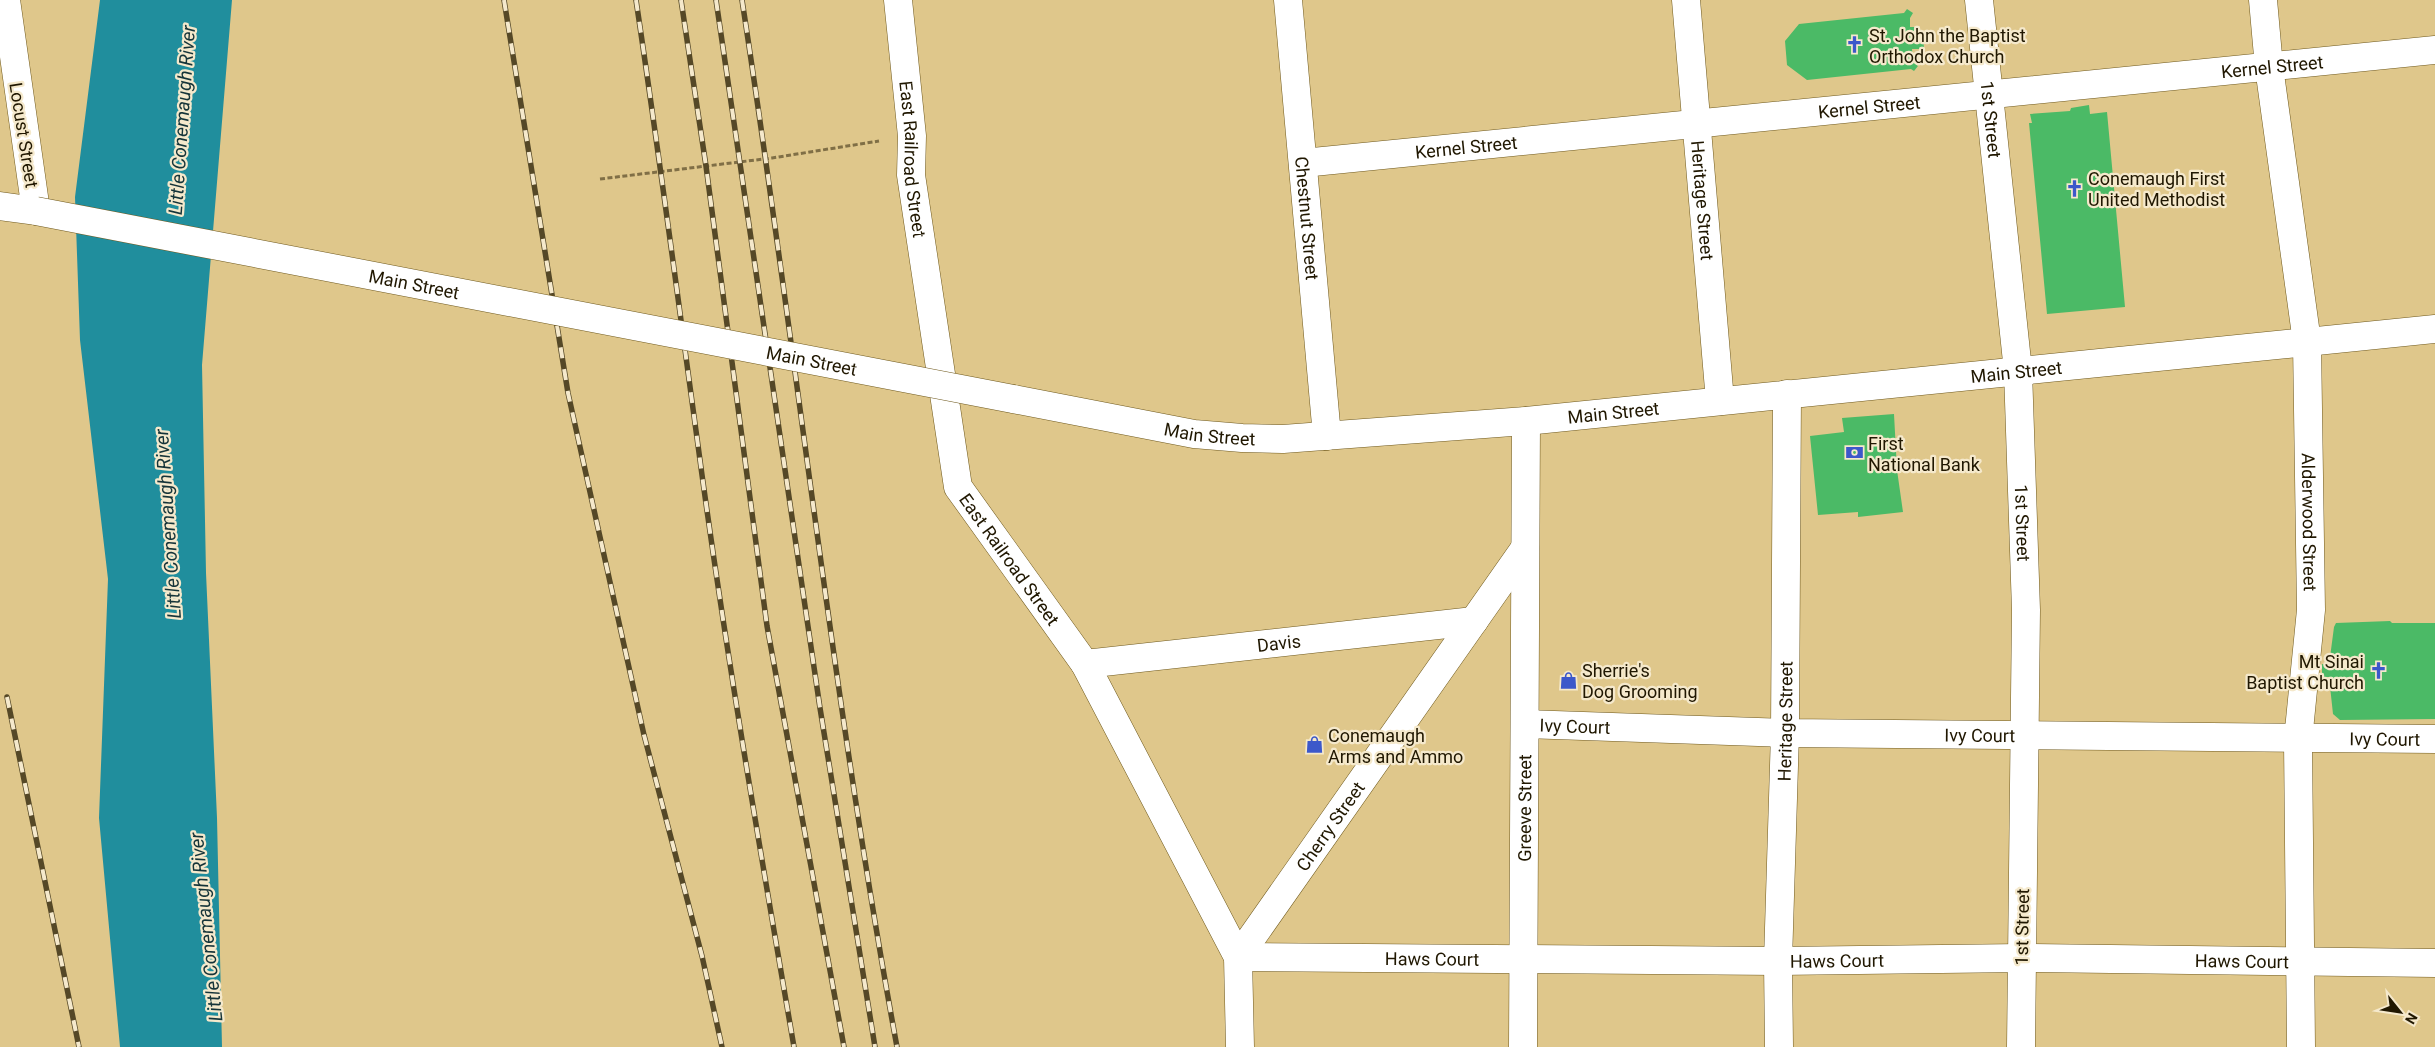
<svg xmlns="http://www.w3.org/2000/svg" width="2435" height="1047" font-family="Roboto,sans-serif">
<rect width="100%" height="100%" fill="#dfc78b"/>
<!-- water -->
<path fill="#208e9d" d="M100,0h132l-30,365 4,208 11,245 5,229h-102l-21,-229 9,-239 -28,-239 -5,-143z"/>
<!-- building -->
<path fill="#4bba66" d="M1907,9l6,4 -3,5v9h7v7l6,-1 1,16h-12l1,13 5,4 -4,5 -3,-2 -104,11 -20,-15 -2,-24 14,-17 105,-11z
M2089,105l1,9 17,-2 18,195 -78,7 -18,-191h3l-2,-9 40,-3 1,-3z
M1894,414l3,56 6,42 -45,5v-5l-40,3 -8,-79 34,-4 -2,-14z
M2390,621l2,2h43v96l-95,1 -7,-6 -4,-37h-7v-13l7,1 5,-38 2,-4z"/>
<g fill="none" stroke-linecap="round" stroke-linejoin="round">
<defs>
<g id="street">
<path id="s1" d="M898,0l14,136 -1,39 47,312 127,177 153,293 2,90"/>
<path id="s2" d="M1288,0l39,436"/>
<path id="s3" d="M1686,0l34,401"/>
<path id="s4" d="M1979,0l39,371 8,239 -5,437"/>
<path id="s5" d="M2263,0l6,67 38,275 4,268 -13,130 3,307"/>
<path id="s6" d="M1303,163l1132,-113"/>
<path id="s7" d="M1085,664l389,-43"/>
<path id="s8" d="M1525,724l260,9 650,6"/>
<path id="s9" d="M1238,957l540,4 244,-3 413,5"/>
<path id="s10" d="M1238,957l287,-409"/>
<path id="s11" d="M1523,1047l3,-626"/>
<path id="s12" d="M1779,1047l-1,-86 7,-228 2,-339"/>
</g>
<g id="secondary">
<path d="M0,206l36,5 -30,-211"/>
<path id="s13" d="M1013,399l181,35 48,4 41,1 243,-18 909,-92"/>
</g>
</defs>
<!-- street casing -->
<use href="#street" stroke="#6f591d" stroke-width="29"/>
<!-- secondary casing -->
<use href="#secondary" stroke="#6f591d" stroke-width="29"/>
<!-- path -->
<path stroke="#806f46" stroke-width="3" stroke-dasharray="5 2.5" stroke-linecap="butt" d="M600,179l172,-21 107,-17"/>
<!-- street -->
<use href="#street" stroke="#fff" stroke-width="28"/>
<!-- secondary -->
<use href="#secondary" stroke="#fff" stroke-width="28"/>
<defs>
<path id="rail" d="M504,0l64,393 76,342 58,221 20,91
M636,0c22,146 41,292 61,438 27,203 62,406 97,609
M681,0l25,166 61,460 77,421
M716,0l104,708 55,339
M742,0c54,349 91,700 155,1047
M7,697l72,350"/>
</defs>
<!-- rail casing -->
<use href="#rail" stroke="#554827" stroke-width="5.5"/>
<!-- rail -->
<use href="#rail" stroke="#f5e9cc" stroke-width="4" stroke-dasharray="11" stroke-linecap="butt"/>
<defs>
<g id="secondary-bridge">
<path id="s14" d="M36,211l977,188"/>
</g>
</defs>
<!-- secondary-bridge casing -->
<use href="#secondary-bridge" stroke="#6f591d" stroke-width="29" stroke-linecap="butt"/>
<!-- secondary-bridge -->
<use href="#secondary-bridge" stroke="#fff" stroke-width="28"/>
</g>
<!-- icons -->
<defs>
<symbol id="church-bare" viewBox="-9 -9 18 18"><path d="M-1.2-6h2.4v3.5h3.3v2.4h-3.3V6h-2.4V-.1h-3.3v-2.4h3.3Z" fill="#3c58ca" stroke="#f5e9cc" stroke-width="2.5" paint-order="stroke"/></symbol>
<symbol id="bank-bare" viewBox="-9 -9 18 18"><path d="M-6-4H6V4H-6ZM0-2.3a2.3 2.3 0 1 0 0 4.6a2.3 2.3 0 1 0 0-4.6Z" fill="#3c58ca" stroke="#f5e9cc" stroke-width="2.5" paint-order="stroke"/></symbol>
<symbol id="shop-bare" viewBox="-9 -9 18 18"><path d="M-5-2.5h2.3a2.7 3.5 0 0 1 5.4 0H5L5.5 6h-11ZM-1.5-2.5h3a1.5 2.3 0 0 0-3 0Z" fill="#3c58ca" stroke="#f5e9cc" stroke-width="2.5" paint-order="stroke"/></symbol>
</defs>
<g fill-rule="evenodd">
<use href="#church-bare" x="1842" y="32" width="25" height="25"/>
<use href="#church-bare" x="2062" y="176" width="25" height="25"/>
<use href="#bank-bare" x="1842" y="440" width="25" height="25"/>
<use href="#church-bare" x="2366" y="658" width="25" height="25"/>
<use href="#shop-bare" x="1556" y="668" width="25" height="25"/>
<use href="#shop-bare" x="1302" y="732" width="25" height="25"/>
</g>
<g text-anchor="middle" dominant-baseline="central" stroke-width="4.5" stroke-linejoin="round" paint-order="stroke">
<!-- poi labels -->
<g font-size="18" fill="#201701" stroke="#f5e9cc" text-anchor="start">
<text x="1869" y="35">St. John the Baptist<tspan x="1869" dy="21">Orthodox Church</tspan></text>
<text x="2088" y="178">Conemaugh First<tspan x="2088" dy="21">United Methodist</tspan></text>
<text x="1868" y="443">First<tspan x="1868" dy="21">National Bank</tspan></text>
<text x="2364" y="661" text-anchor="end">Mt Sinai<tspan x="2364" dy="21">Baptist Church</tspan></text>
<text x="1582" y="670">Sherrie's<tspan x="1582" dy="21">Dog Grooming</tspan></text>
<text x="1328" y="735">Conemaugh<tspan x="1328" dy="21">Arms and Ammo</tspan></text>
</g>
<!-- street labels -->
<g font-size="18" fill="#201701" stroke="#f5e9cc">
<text stroke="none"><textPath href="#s6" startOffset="974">Kernel Street</textPath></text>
<text stroke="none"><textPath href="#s6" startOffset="569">Kernel Street</textPath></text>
<text stroke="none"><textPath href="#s4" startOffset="120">1st Street</textPath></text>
<text transform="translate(24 135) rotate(81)">Locust Street</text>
<text stroke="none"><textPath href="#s6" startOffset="164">Kernel Street</textPath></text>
<text stroke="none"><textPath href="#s1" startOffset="160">East Railroad Street</textPath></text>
<text stroke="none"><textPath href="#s3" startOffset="201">Heritage Street</textPath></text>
<text stroke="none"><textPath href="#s2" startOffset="219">Chestnut Street</textPath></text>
<text stroke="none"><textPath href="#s14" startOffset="385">Main Street</textPath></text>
<text stroke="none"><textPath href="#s14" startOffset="790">Main Street</textPath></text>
<text stroke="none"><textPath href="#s13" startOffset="1010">Main Street</textPath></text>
<text stroke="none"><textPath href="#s13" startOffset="605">Main Street</textPath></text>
<text stroke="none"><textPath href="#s13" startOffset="200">Main Street</textPath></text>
<text stroke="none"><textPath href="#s4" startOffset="525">1st Street</textPath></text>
<text stroke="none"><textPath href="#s5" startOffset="525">Alderwood Street</textPath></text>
<text stroke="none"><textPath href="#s1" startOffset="580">East Railroad Street</textPath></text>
<text stroke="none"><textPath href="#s7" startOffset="195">Davis</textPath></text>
<text stroke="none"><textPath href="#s12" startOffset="326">Heritage Street</textPath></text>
<text stroke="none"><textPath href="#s8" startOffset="50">Ivy Court</textPath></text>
<text stroke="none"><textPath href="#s8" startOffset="455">Ivy Court</textPath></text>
<text stroke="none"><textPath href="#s8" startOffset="860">Ivy Court</textPath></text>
<text stroke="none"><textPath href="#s11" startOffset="239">Greeve Street</textPath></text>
<text stroke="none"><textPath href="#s10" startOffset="160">Cherry Street</textPath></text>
<text transform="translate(2022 927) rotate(-89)">1st Street</text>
<text stroke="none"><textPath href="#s9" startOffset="194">Haws Court</textPath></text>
<text stroke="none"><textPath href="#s9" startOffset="1004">Haws Court</textPath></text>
<text stroke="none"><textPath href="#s9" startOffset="599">Haws Court</textPath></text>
</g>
<!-- water labels -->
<g font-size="19" font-style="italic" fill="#153439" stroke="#f5e9cc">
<text transform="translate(182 120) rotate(-86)">Little Conemaugh River</text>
<text transform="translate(168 524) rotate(-94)">Little Conemaugh River</text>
<text transform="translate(206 927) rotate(-96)">Little Conemaugh River</text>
</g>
</g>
<!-- north arrow -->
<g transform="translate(2400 1012) rotate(120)" stroke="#f5e9cc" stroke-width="4" paint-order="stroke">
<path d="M0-4L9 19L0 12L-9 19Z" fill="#201701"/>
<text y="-8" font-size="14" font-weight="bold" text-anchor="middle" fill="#201701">N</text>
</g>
</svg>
